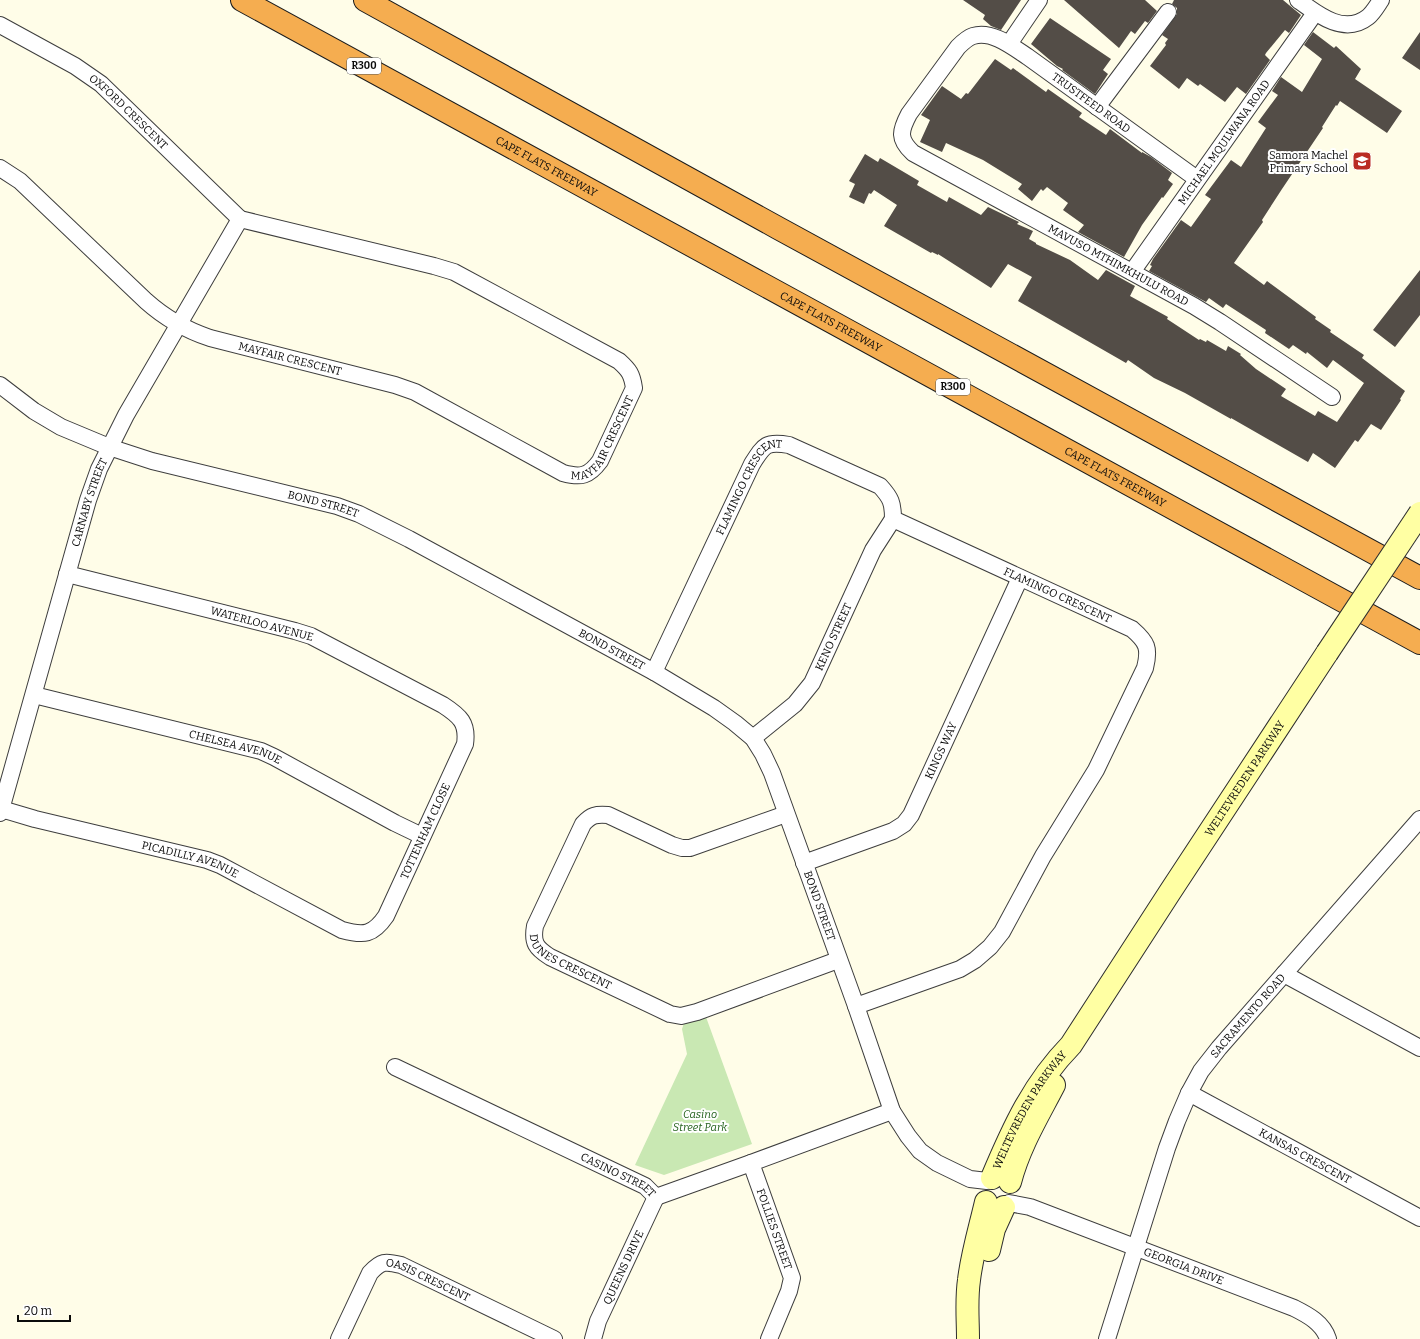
<svg xmlns="http://www.w3.org/2000/svg" width="1420" height="1339" font-family="Bitter,serif">
<rect width="100%" height="100%" fill="#fffde8"/>
<!-- green -->
<path fill="#c9e8b3" d="M706,1017l46,127 -88,31 -29,-10 52,-111 -5,-25 2,-6z"/>
<!-- building -->
<path fill="#534d47" d="M963,0h58l-20,30 -10,-4 -8,-7 2,-4z
M1064,0h81l12,11 -9,12 -3,-2 -10,13 -4,-3 -12,17z
M1174,0h109l18,15 -12,18 -4,-3 -19,23 -1,2 5,5 -24,34 -9,-7 -12,15 -25,-18 -2,2 -11,-8 -8,11 -29,-23 16,-21 -1,-2 3,-4 -6,-4 15,-21v-6l-5,-4z
M1050,18l61,41 -8,11 5,4 -13,20 -33,-24 1,-1 -6,-3 -26,-22z
M1313,32l21,16 2,-2 25,23 -6,10 47,32 -15,22 -47,-32 -3,5 -1,-1 -14,22 1,1 -41,61 -20,31 1,2 -29,41 30,22 3,-4 49,36 -1,2 16,11 -1,2 34,23 -2,3 43,33 -5,8 1,1 -20,30 -10,-6 -13,18 -3,-2 -20,28 -22,-15 -5,9 -77,-44v1l-46,-26 -31,-15 -26,-18 -2,3 -108,-62 14,-24 -24,-13 -17,24 -53,-34v1l-6,-3 -1,1 -47,-27 13,-21 -23,-15 -3,4 -2,-1 -5,11 -15,-7 6,-13 -6,-3 16,-27 13,8 2,-4 39,23 -2,4 30,17 2,-5 32,18 7,-8 31,15 -2,2 16,7 -4,8 7,4v1l34,16 28,20 8,-10 29,16 -5,10 38,21 -1,2 32,21 1,-1 6,3 1,-2 19,11 2,-5 13,8 -1,1 16,14 30,20 -5,7 34,20 3,-5 19,11 27,-39 -31,-23 -6,8 -20,-16 -1,2 -13,-9 -4,4 -24,-16 1,-3 -40,-26 -3,4 -14,-10 -3,4 -57,-31 3,-5 -2,-1 3,-6 28,-39 10,7 20,-28 -6,-4 26,-35 10,7 25,-39 -8,-6 20,-27 -6,-4 9,-14 21,15 20,-33 -18,-14z
M1420,32v38l-18,-12z
M995,59l16,11 2,-2 33,24 2,-3 34,24 -3,4 27,18 4,-6 32,24v-1l9,5 21,16 -4,7 5,4 -10,14 -1,-1 -20,28 -18,32 -46,-25 6,-7 -21,-15 5,-7 -21,-16 -4,4 -2,-2 -9,12 -14,-12 4,-5 -39,-24 -37,-17 -4,9 -22,-10 10,-22 -9,-5 21,-29 19,13 5,-6 2,1z
M1420,270v45l-25,32 -22,-17z"/>
<g fill="none" stroke-linecap="round" stroke-linejoin="round">
<defs>
<g id="street">
<path d="M1298,0c19,14 46,36 70,17 5,-4 9,-11 13,-17"/>
<path id="s1" d="M0,25l75,41 26,18 139,135"/>
<path d="M1009,44l30,-44"/>
<path d="M1097,107l71,-95"/>
<path id="s2" d="M0,168l20,13 126,120c19,17 40,29 64,37l185,47 20,7 148,81c18,5 26,3 37,-12l34,-73c-2,-14 -5,-18 -15,-27l-165,-89 -20,-6 -194,-47"/>
<path id="s3" d="M1197,179l-169,-122c-15,-10 -36,-27 -55,-21 -6,2 -11,7 -15,11l-49,67c-9,17 -11,25 4,39l281,153 26,16 112,75"/>
<path id="s4" d="M1132,272l183,-259"/>
<path id="s5" d="M0,385l34,26 27,16 48,20 43,14 185,45 22,8 50,25 245,133 60,36 21,15 18,15 10,16 9,19 84,233 36,105 16,25 12,15 17,12 33,16 17,2"/>
<path id="s6" d="M654,672l98,-208c12,-19 14,-23 37,-19l91,41c11,12 13,17 13,33l239,110c15,13 18,19 13,39l-49,102 -53,86 -41,76 -12,15 -15,13 -15,9 -104,37"/>
<path id="s7" d="M34,695l227,56 13,6 121,66 27,13"/>
<path id="s8" d="M753,738l42,-34 17,-21 61,-133 20,-31"/>
<path id="s9" d="M1,809l34,10 172,41 13,5 122,65c22,6 31,5 44,-14l79,-172c3,-21 -5,-28 -22,-39l-132,-69 -16,-5 -228,-57"/>
<path id="s10" d="M0,813l88,-313 11,-31 27,-54 114,-196"/>
<path id="s11" d="M786,814l-96,34h-8l-10,-3 -64,-30c-12,-1 -17,0 -25,9l-48,102c-3,17 1,22 15,31l120,57 11,2 16,-4 141,-52"/>
<path id="s12" d="M804,863l89,-32 11,-7 7,-9 109,-237"/>
<path d="M1284,974l136,74"/>
<path id="s13" d="M395,1067l250,119 11,11"/>
<path id="s14" d="M1189,1093l231,125"/>
<path id="s15" d="M751,1163l41,115 -3,13 -20,48"/>
<path d="M656,1197l95,-34 141,-52"/>
<path id="s16" d="M1009,1203l21,4 264,101c14,7 29,15 34,31"/>
<path id="s17" d="M339,1339l31,-66c11,-12 15,-12 31,-8l153,74"/>
<path id="s18" d="M593,1339l5,-18 58,-124"/>
<path id="s19" d="M1107,1339l60,-191 10,-27 12,-28 12,-22 18,-23 201,-229"/>
</g>
<g id="secondary">
<path id="s20" d="M992,1178c21,-50 41,-94 79,-133l99,-153 157,-239"/>
<path d="M1010,1182c9,-35 28,-66 44,-97"/>
<path d="M989,1250l5,-21 10,-22"/>
<path d="M968,1339c0,-20 -2,-39 1,-59 3,-26 11,-52 17,-78"/>
</g>
<g id="highway">
<path id="s21" d="M242,0l1178,643"/>
<path d="M365,0l413,228 642,350"/>
</g>
</defs>
<!-- street casing -->
<use href="#street" stroke="#3e3e3e" stroke-width="18"/>
<!-- secondary casing -->
<use href="#secondary" stroke="#2d2d2d" stroke-width="24"/>
<!-- highway casing -->
<use href="#highway" stroke="#1c1c1c" stroke-width="24"/>
<!-- street -->
<use href="#street" stroke="#fff" stroke-width="16"/>
<!-- secondary -->
<use href="#secondary" stroke="#ffffa3" stroke-width="22"/>
<!-- highway -->
<use href="#highway" stroke="#f5ad50" stroke-width="22"/>
<defs>
<path id="secondary-bridge" d="M1327,653l93,-140"/>
</defs>
<!-- secondary-bridge casing -->
<use href="#secondary-bridge" stroke="#2d2d2d" stroke-width="24" stroke-linecap="butt"/>
<!-- secondary-bridge -->
<use href="#secondary-bridge" stroke="#ffffa3" stroke-width="22"/>
</g>
<!-- icons -->
<defs>
<symbol id="school-square" viewBox="-11 -11 22 22"><rect x="-9" y="-9" width="18" height="18" rx="4" fill="#ba2c23" stroke="#fff"/><path d="M0-5L7-2L0 1L-7-2ZM-4 1L0 2.5L4 1V4Q0 6-4 4Z" fill="#fff"/></symbol>
</defs>
<g fill-rule="evenodd">
<use href="#school-square" x="1351" y="150" width="22" height="22"/>
</g>
<g text-anchor="middle" dominant-baseline="central" stroke-width="4" stroke-linejoin="round" paint-order="stroke">
<!-- shield labels -->
<g fill="#fff" stroke="#545454" stroke-width="1">
<rect x="347" y="58" width="34" height="16" rx="3"/>
<rect x="936" y="379" width="34" height="16" rx="3"/>
</g>
<g font-size="10" font-weight="bold" fill="#0b0b0b">
<text x="364" y="66">R300</text>
<text x="953" y="387">R300</text>
</g>
<!-- street labels -->
<g font-size="11" fill="#0b0b0b" stroke="#fff">
<text transform="translate(1091 103) rotate(36)">TRUSTFEED ROAD</text>
<text stroke="none"><textPath href="#s1" startOffset="156">OXFORD CRESCENT</textPath></text>
<text stroke="none"><textPath href="#s4" startOffset="159">MICHAEL MQULWANA ROAD</textPath></text>
<text stroke="none"><textPath href="#s21" startOffset="347">CAPE FLATS FREEWAY</textPath></text>
<text stroke="none"><textPath href="#s3" startOffset="649">MAVUSO MTHIMKHULU ROAD</textPath></text>
<text stroke="none"><textPath href="#s21" startOffset="671">CAPE FLATS FREEWAY</textPath></text>
<text stroke="none"><textPath href="#s2" startOffset="355">MAYFAIR CRESCENT</textPath></text>
<text stroke="none"><textPath href="#s2" startOffset="714">MAYFAIR CRESCENT</textPath></text>
<text stroke="none"><textPath href="#s21" startOffset="995">CAPE FLATS FREEWAY</textPath></text>
<text stroke="none"><textPath href="#s6" startOffset="211">FLAMINGO CRESCENT</textPath></text>
<text stroke="none"><textPath href="#s10" startOffset="323">CARNABY STREET</textPath></text>
<text stroke="none"><textPath href="#s5" startOffset="348">BOND STREET</textPath></text>
<text stroke="none"><textPath href="#s6" startOffset="594">FLAMINGO CRESCENT</textPath></text>
<text transform="translate(262 624) rotate(15)">WATERLOO AVENUE</text>
<text stroke="none"><textPath href="#s8" startOffset="132">KENO STREET</textPath></text>
<text stroke="none"><textPath href="#s5" startOffset="672">BOND STREET</textPath></text>
<text stroke="none"><textPath href="#s7" startOffset="208">CHELSEA AVENUE</textPath></text>
<text stroke="none"><textPath href="#s12" startOffset="190">KINGS WAY</textPath></text>
<text stroke="none"><textPath href="#s20" startOffset="474">WELTEVREDEN PARKWAY</textPath></text>
<text stroke="none"><textPath href="#s9" startOffset="509">TOTTENHAM CLOSE</textPath></text>
<text stroke="none"><textPath href="#s9" startOffset="196">PICADILLY AVENUE</textPath></text>
<text stroke="none"><textPath href="#s5" startOffset="1020">BOND STREET</textPath></text>
<text stroke="none"><textPath href="#s11" startOffset="388">DUNES CRESCENT</textPath></text>
<text stroke="none"><textPath href="#s19" startOffset="357">SACRAMENTO ROAD</textPath></text>
<text stroke="none"><textPath href="#s20" startOffset="78">WELTEVREDEN PARKWAY</textPath></text>
<text stroke="none"><textPath href="#s14" startOffset="132">KANSAS CRESCENT</textPath></text>
<text stroke="none"><textPath href="#s13" startOffset="248">CASINO STREET</textPath></text>
<text stroke="none"><textPath href="#s15" startOffset="70">FOLLIES STREET</textPath></text>
<text stroke="none"><textPath href="#s16" startOffset="186">GEORGIA DRIVE</textPath></text>
<text stroke="none"><textPath href="#s18" startOffset="78">QUEENS DRIVE</textPath></text>
<text stroke="none"><textPath href="#s17" startOffset="138">OASIS CRESCENT</textPath></text>
</g>
<!-- poi labels -->
<g font-size="11" fill="#0b0b0b" stroke="#fff" text-anchor="end">
<text x="1348" y="155">Samora Machel<tspan x="1348" dy="13">Primary School</tspan></text>
</g>
<!-- park labels -->
<g font-size="11" font-style="italic" fill="#23611c" stroke="#fff">
<text x="700" y="1114">Casino<tspan x="700" dy="13">Street Park</tspan></text>
</g>
</g>
<!-- scale -->
<path d="M18 1315v6h52v-6" fill="none" stroke="#0b0b0b" stroke-width="2"/>
<text x="24" y="1315" font-size="12" fill="#0b0b0b" stroke="#ffffff" stroke-width="3" paint-order="stroke">20 m</text>
</svg>
